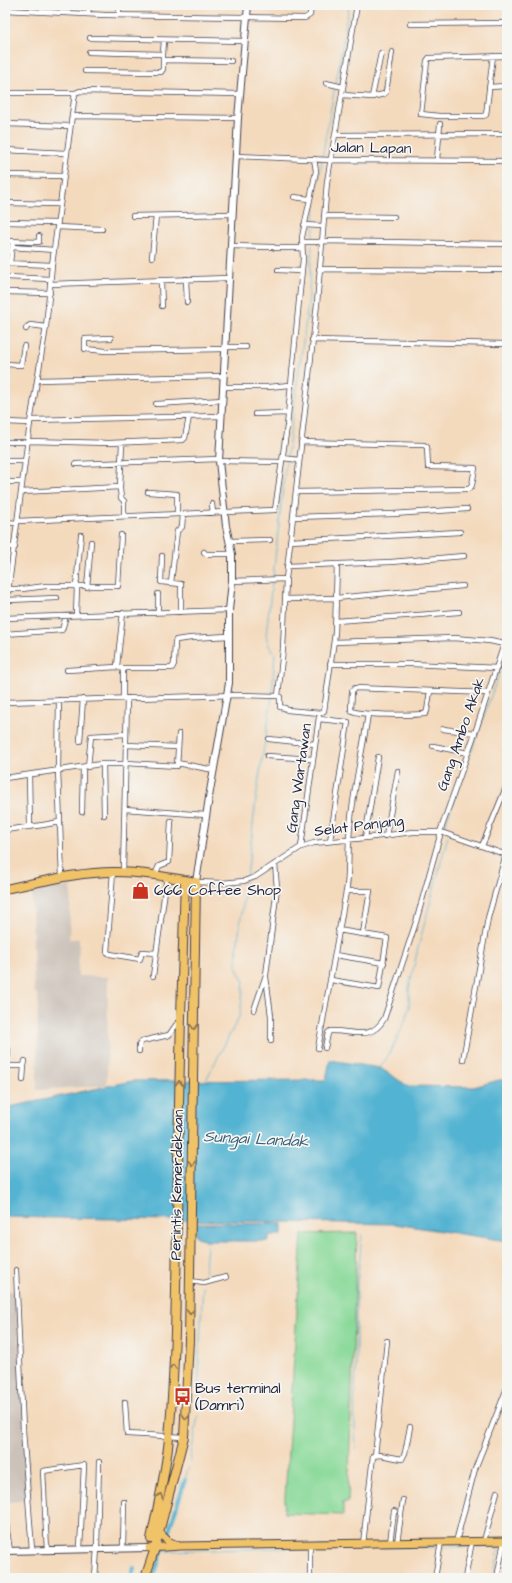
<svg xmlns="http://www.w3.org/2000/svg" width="512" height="1583" font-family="'Architects Daughter',sans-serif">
<rect width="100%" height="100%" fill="#f6f6f2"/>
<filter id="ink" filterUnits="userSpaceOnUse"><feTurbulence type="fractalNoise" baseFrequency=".025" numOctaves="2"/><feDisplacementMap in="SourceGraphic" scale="8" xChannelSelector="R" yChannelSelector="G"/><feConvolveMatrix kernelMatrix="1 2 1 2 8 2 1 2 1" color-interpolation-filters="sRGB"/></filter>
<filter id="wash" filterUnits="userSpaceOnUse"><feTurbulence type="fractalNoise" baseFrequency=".012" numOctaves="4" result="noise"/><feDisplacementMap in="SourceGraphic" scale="16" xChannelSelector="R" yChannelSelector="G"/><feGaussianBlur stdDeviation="0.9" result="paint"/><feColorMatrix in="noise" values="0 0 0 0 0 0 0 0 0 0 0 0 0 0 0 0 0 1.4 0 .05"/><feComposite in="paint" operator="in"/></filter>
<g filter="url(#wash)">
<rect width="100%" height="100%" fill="#f4dabd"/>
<!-- industrial -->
<path fill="#ccc2b9" d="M71,886l-2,53h10l-1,37 30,1 -1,108 -70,5 1,-94 -4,-5 -2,-100z
M5,1289l11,4 15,206 -26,4z"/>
<!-- green -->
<path fill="#89d999" stroke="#567e6a" d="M357,1233l-9,269h-5v13l-59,-2 18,-279z"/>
<!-- water -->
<path fill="#53b3d2" stroke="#3a6a86" d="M330,1060l50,8 28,18 66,1 25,-7h8v161l-112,-17 -390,-7v-109l127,-27 194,-1z
M195,1223l87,1v11h-13v6h-64l-9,-5z"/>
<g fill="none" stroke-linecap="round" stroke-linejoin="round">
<!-- stream -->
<path stroke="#53b3d2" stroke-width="1" d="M336,83l13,-78
M322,158l13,-72
M314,223l2,-29 6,-33
M313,239l1,-12
M287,456l21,-150 4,-61
M273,577l13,-116
M272,694l3,-41 -6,-7 -3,-11 6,-53
M449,833l1,-2 -6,-3 63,-177
M247,878l9,-80 16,-101
M380,1068l11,-17 15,-32 3,-12v-19l9,-40 30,-112
M206,1080l34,-65 4,-33 -7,-13v-21l9,-67
M204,1279l3,-34
M199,1410v-54l4,-70
M356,1450l-2,-48 2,-34v-47l1,-35 5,-51
M190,1461l8,-45
M185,1480l3,-12
M318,1547h119
M444,1547h26
M475,1547l24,1 -5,30
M162,1551l130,-3"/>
<!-- canal -->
<path stroke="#53b3d2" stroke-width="4" d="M167,1537l18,-57
M131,1578l3,-10
M153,1578l11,-32"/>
</g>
</g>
<g filter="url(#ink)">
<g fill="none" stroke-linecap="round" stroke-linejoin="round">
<defs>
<path id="minor" d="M119,5v10
M5,10l100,5 200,3 5,-3 1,-10
M88,14l1,-9
M410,24l97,-1
M90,38l155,3
M89,52l74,2 1,-14
M493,56l-7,59 -3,1h-44l-18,-2 6,-53 2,-3 78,-2
M163,60l68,1
M85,71l76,1 2,-3v-15
M326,83l17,4
M489,87l18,-1
M5,93h70l5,-2 160,3
M342,95l30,2 12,-3 2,-2 6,-40
M372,97l9,-44
M72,116l166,2
M5,124l65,2
M336,135l171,-1
M5,150l61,3
M236,156l94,4 177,1
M437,160l3,-36
M5,175l59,1
M294,197l15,2
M5,203l55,1
M133,216l100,-2
M324,216l70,1
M5,222l52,1
M304,225l19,1
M57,227l45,2
M5,241l34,1v-6
M321,241l186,3
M302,242h19
M231,246l42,1
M12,247l42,3
M275,248h27
M152,257l4,-41
M5,263l47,2
M10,263l2,-18
M319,269l188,1
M278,270l23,1
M7,277l43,2
M186,279l1,23
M161,281l1,25
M50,284l178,-6
M5,292l45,1
M26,329l1,-2 3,-2 16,2
M111,338l-26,1v10l21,2 120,-2
M312,340l195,4
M226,347h20
M5,364l16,1 3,-19
M37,380l187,-4
M223,387h45l22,-2
M156,404l67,-4
M255,414l33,-1
M31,420l191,-4
M5,422l25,1
M28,441l81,2 74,-3 2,-2 4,-21
M5,442h23
M283,458l16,2
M5,461h20
M219,461l63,1
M76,464l143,-5
M5,482h17
M119,488l1,1 1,9 3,3v15
M21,492l99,-5 2,-44
M148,492l29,2v20
M296,492l172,-3 3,-2 1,-2 3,-17 -47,-1 -1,-20 -3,-2 -123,-3
M212,504l1,9
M294,517l99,-3 74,-5
M17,521l258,-11 12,-84 16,-167 -1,-22 14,-66 -2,-12
M5,522l12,1
M229,541l41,-1
M290,541l170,-9
M5,547h10
M204,552l2,2h26
M162,556l-1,26 10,1 6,-52 5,-4 1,-13
M337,564l-2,69 -11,78 -4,2 -33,-3 -2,-2 -5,-1v-10l-2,-1 5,-47 3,-70 31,-275 10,-122 30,-177
M287,566l104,-4 73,-6
M232,581l54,-2
M171,583l10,1v28
M76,587l5,-52
M87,587l4,-45
M8,589h14l24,-3h72l3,-51
M285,599l51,-1 127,-12
M7,600l50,-2
M158,612v-18
M123,613l-6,53v1l6,2v29
M5,615l25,-192 16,-96 6,-62 23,-172
M76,615l1,-28
M5,618l224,-8
M336,621l123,-9
M5,634l57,-4 4,-14
M334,642l120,-4 36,3 14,3 -29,89 -35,99
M330,664h82l85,4
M122,668h50l2,-4 1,-22 1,-2 15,-2 38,-2
M67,670l50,-3
M430,691l-3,20 -2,3c-10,1 -69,2 -74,-4l1,-19 3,-3 133,5
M59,700l-1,70 4,107
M5,702l231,-7 42,1
M319,719l29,3 -18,119
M443,729l32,4
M269,739l46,5
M80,741l3,-42
M126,745l52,2
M433,746l35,7
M267,756l46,3
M126,763l51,3 2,-32
M177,763l37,7
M103,764l1,51
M88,767l3,-31 35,-2
M29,775l1,52
M5,778l96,-14h25
M125,809l81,6
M82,812l1,-44
M5,830l38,-5 16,-3
M386,836l12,-65
M365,838l13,-81
M482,846l25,-61
M301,847l18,-130
M113,872l-6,80 3,2 30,5 2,-7 14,1
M123,873l4,-175
M155,875l4,-9 10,-4 2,-41
M196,882l26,1 22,-2 11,-4 46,-30 13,-4 51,-5 48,-6h28l66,23
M346,891h24l-7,42
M335,955l49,8
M153,976l14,-100
M266,977l5,39v25
M331,980l48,8 8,-50 -49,-8
M254,1010l12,-35 11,-87 -2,-24
M5,1044c5,6 3,13 0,19
M318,1048l29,-162c2,-15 1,-30 2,-46 2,-42 13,-84 19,-126
M325,1048l3,-15 2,-2c23,-1 40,11 54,-12l32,-97 25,-90
M139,1051v-6l3,-4 27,-6 7,-10 4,-3
M463,1060l25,-142 18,-64
M5,1066h19l1,-5
M23,1080l1,-14
M16,1270l7,160 9,120
M190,1281l14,2 22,-6
M125,1402l2,32 57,3
M375,1456l12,-115
M5,1517l5,34
M484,1541l13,-49
M456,1542l19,-73 32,-81
M390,1543l4,-32
M397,1543l6,-43
M363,1544l10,-88 7,-1 22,4 3,-6 5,-26
M123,1548l1,-46
M47,1550l-4,-79 41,-6 -4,84
M95,1578l2,-30 2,-86
M310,1578v-34
M435,1578l6,-36
M465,1578l7,-37
M497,1578l7,-37"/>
<path id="tertiary" d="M196,882l14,-91 19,-108v-73l3,-29v-27l-6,-28 -7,-65 19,-343 10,-113
M5,1551l144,-3"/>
<path id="primary" d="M158,1531l10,10 9,4
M149,1548l32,-2 326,-5"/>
<path id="trunk" d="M5,889c36,-7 72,-17 109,-17 28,0 55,5 82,10l-7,458 -5,97 -29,111 -10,30
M151,1539c7,-34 15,-67 18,-101 8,-90 7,-180 9,-269 1,-97 4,-193 7,-289"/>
</defs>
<!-- minor casing -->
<use href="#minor" stroke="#423e4e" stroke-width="6"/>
<!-- tertiary casing -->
<use href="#tertiary" stroke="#423e4e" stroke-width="8"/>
<!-- primary casing -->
<use href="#primary" stroke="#423e4e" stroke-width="9"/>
<!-- trunk casing -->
<use href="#trunk" stroke="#423e4e" stroke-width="10"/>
<!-- minor -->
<use href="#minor" stroke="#fff" stroke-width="4.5"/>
<!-- tertiary -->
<use href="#tertiary" stroke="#fff" stroke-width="6"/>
<!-- primary -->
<use href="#primary" stroke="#f1c369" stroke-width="7"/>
<!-- trunk -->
<use href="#trunk" stroke="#f1c369" stroke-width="8"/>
</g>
<!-- one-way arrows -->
<defs><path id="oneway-chevron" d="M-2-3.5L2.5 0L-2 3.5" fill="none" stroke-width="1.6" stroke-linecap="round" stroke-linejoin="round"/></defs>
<g stroke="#8a7252">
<use href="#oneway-chevron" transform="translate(194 1027) rotate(91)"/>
<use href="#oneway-chevron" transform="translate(179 1083) rotate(-89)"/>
<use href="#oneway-chevron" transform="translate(192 1163) rotate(91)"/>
<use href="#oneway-chevron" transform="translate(190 1312) rotate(90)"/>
<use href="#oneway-chevron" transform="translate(173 1367) rotate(-87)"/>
<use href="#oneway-chevron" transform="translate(186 1417) rotate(94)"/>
<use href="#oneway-chevron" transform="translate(160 1496) rotate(-73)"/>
</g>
</g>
<!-- icons -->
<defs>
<symbol id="shop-bare" viewBox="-9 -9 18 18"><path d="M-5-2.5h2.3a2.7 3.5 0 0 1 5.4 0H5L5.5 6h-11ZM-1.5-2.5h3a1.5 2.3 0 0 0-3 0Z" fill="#c8321e" stroke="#f6f6f2" stroke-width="2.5" paint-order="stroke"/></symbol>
<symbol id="bus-bare" viewBox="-9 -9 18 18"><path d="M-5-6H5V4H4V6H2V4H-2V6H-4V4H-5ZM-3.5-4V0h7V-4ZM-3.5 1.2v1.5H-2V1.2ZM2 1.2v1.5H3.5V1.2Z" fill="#c8321e" stroke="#f6f6f2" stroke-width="2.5" paint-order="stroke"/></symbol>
</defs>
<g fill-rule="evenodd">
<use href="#shop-bare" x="128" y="878" width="25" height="25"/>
<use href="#bus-bare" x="170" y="1384" width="25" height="25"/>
</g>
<g text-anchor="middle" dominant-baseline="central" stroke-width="3.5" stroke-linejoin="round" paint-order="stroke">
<!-- street labels -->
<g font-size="15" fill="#22223b" stroke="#f6f6f2">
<text transform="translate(371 148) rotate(1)">Jalan Lapan</text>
<text transform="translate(461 734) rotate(-71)">Gang Ambo Akak</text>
<text transform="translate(299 778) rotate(-82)">Gang Wartawan</text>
<text transform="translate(359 826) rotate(-7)">Selat Panjang</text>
<text transform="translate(177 1185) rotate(-89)">Perintis Kemerdekaan</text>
</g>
<!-- poi labels -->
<g font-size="15" fill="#22223b" stroke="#f6f6f2" text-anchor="start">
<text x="154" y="890">666 Coffee Shop</text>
<text x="195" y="1388">Bus terminal<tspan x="195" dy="17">(Damri)</tspan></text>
</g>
<!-- water labels -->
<g font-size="16" font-style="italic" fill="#365c77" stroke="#f6f6f2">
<text transform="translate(256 1139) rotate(3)">Sungai Landak</text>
</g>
</g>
<!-- margin -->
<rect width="512" height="1583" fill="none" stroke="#f6f6f2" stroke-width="20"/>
</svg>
